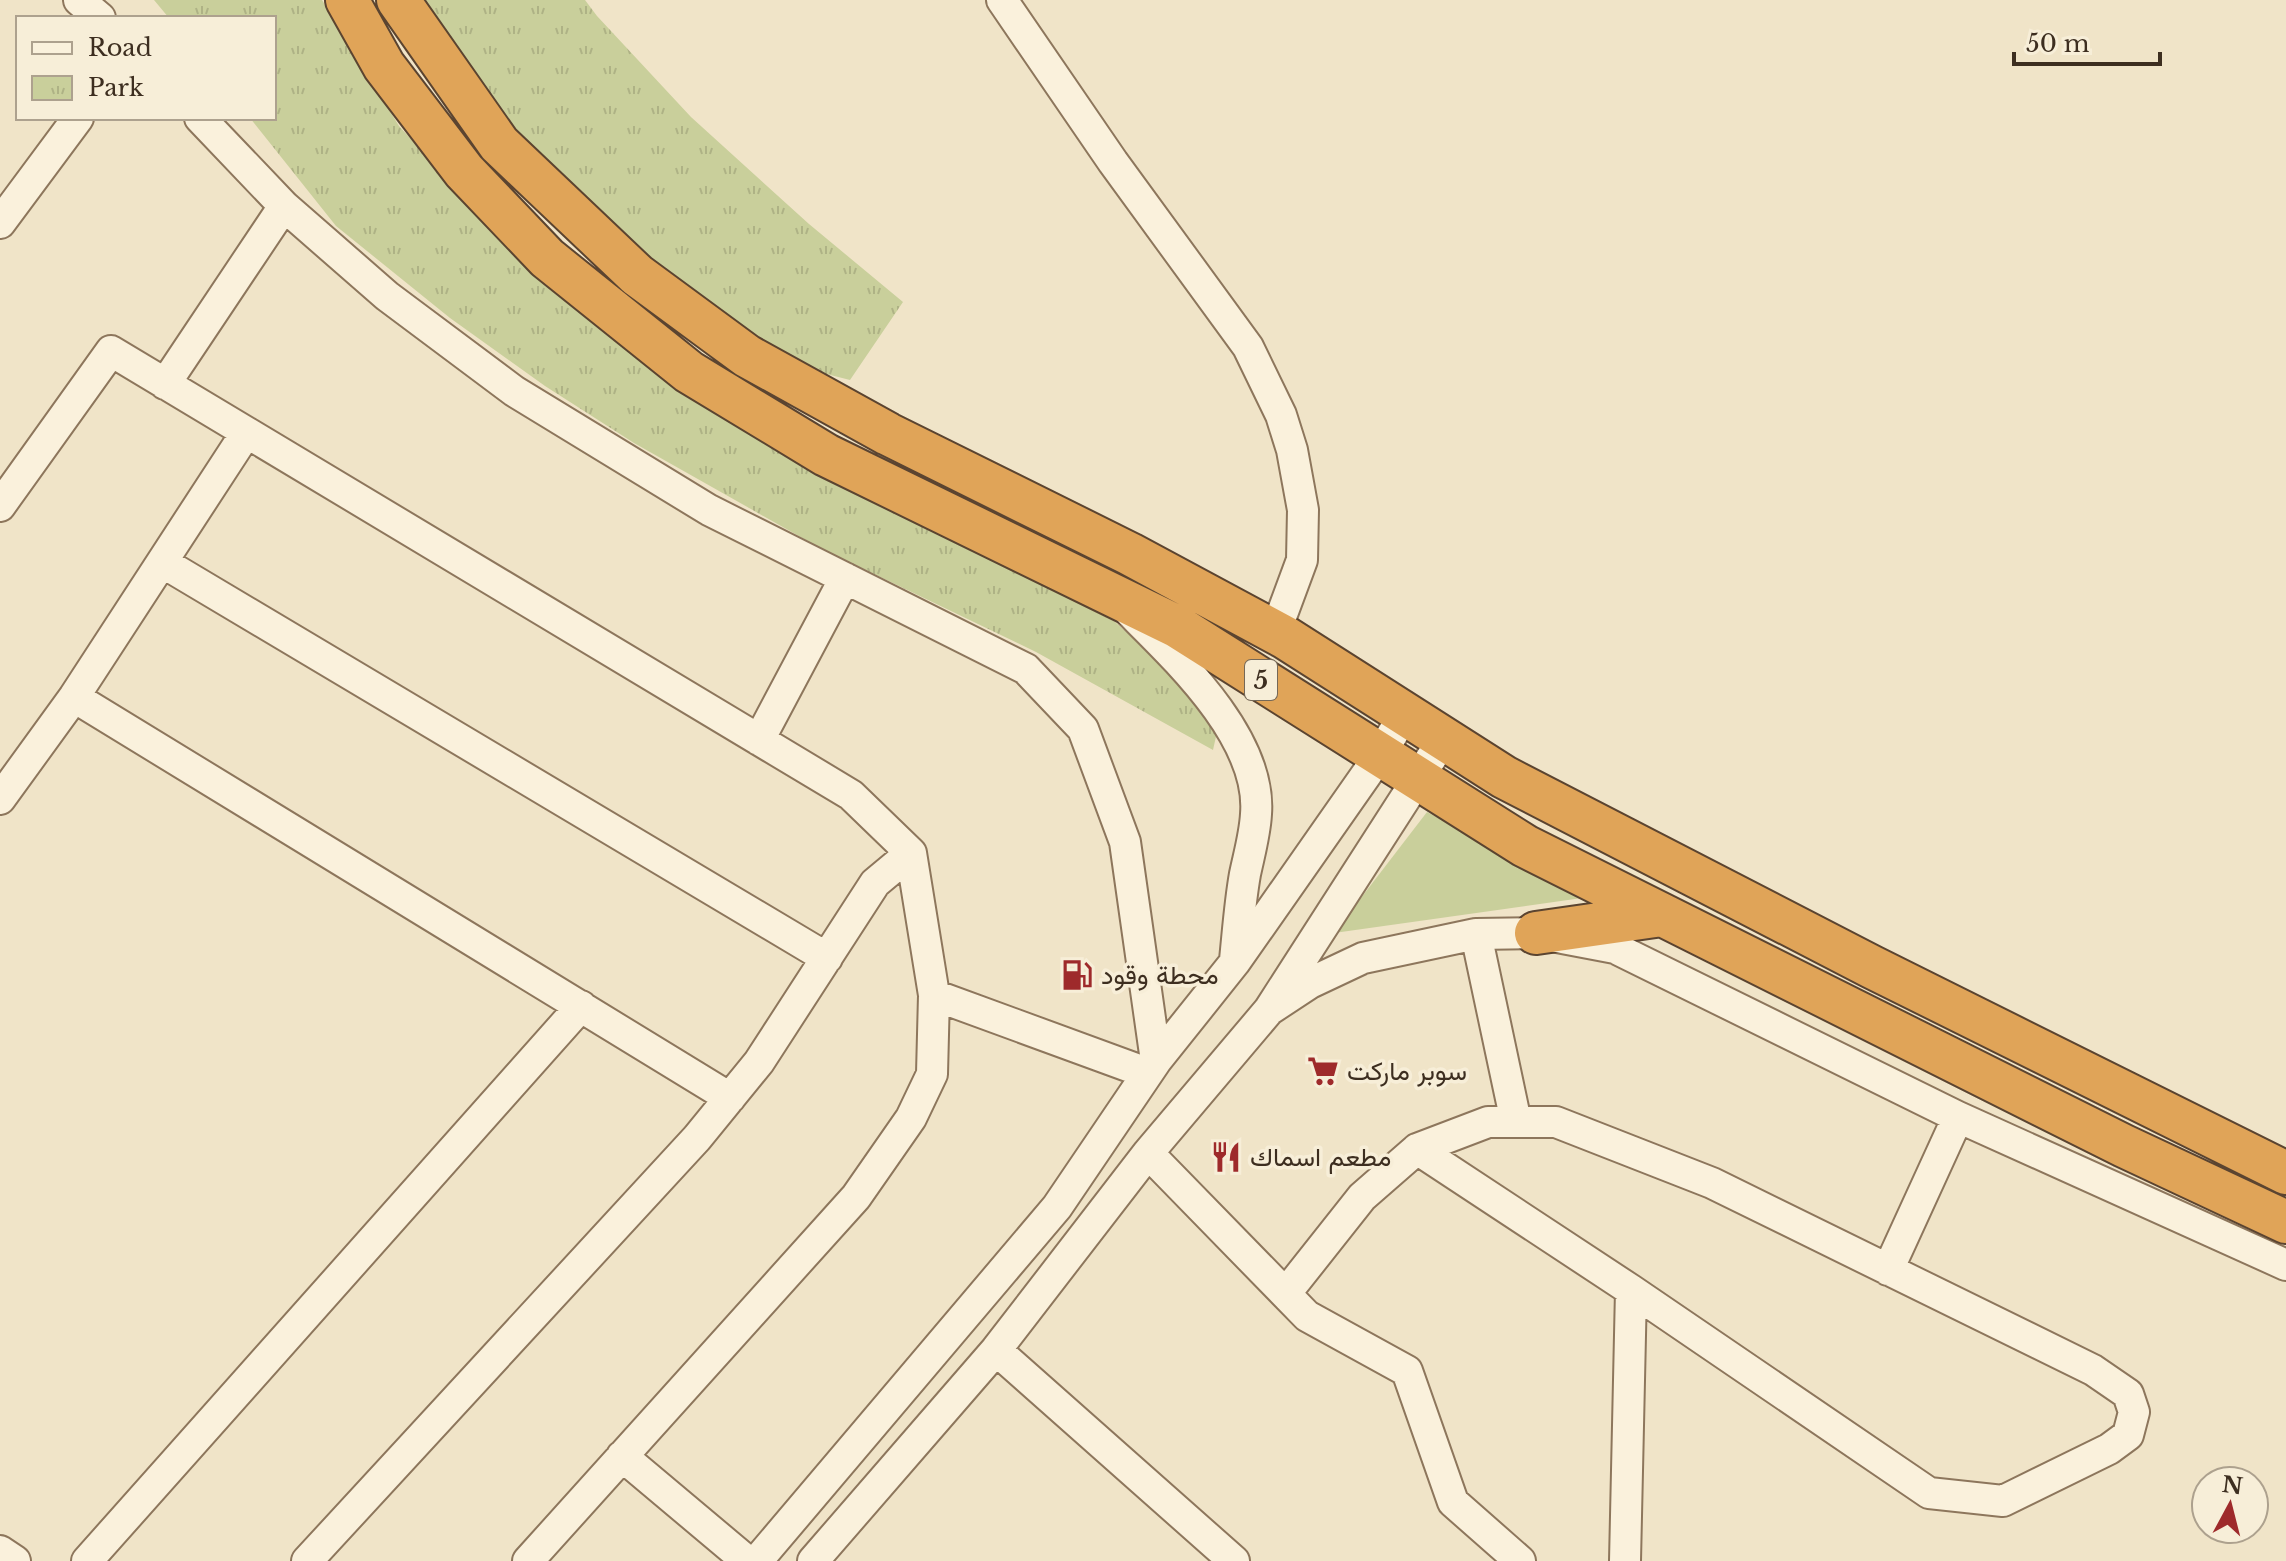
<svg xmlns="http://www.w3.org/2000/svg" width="2286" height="1561" font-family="'Libre Baskerville',Vazirmatn,serif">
<defs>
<pattern id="park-tufts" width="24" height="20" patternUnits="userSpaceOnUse" patternTransform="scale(2)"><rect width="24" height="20" fill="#c9cf9b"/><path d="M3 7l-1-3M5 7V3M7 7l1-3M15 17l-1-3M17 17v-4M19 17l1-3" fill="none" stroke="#aeb285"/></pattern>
</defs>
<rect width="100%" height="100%" fill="#f0e4c8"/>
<!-- grass -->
<path fill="#c9cf9b" d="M1427,812l162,85 -255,36z"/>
<!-- park -->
<path fill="url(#park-tufts)" d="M154,0h168l77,126 124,134 410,270 181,91 55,49 48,62 -4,18 -177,-98 -216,-104 -186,-105 -89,-57 -95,-68 -114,-92 -86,-108h24v-100h-105z
M417,0h168l12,16 94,101 118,107 94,78 -53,78 -55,-14 -142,-98 -106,-100 -81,-97z"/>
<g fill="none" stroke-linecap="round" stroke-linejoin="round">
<defs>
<path id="minor" d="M79,0l21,18
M1002,0l111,162 135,185 33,68 11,35 11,60 -1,50 -27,73
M200,118l84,88 103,90 127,95 195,119 317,159 57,60 42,113 31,219
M0,223l78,-105
M165,384l119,-178
M0,506l111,-155 740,444 60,58 23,142 -2,79 -21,44 -55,79 -328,364
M162,562l665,396
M1130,612c49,49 132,127 126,202 -1,20 -7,41 -11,60 -5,28 -7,57 -10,86
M74,697l656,401
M759,740l86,-162
M0,799l74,-102 172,-264
M1476,934l40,188
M934,995l213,78
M1269,1010l41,-27 53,-25 113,-24 60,-1 79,15 343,169 328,148
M1148,1153l159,163 100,55 46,131 67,59
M1888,1270l70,-153
M1286,1293l76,-96 55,-48 71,-27h68l156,61 381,187 35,24 6,18 -6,23 -19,14 -106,52 -74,-8 -298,-203 -214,-141
M996,1350l238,211
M622,1456l125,105
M0,1551l15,10
M87,1561l494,-555
M307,1561l390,-423 62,-76 116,-179 36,-30
M757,1561l300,-354 99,-146 79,-99 145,-207 25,-42
M813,1561l183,-211 152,-197 121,-143 175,-272
M1625,1561l6,-271"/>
<path id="highway" d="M347,0l37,66 80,105 83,87 142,114 137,83 352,172 347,219 599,300 162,76
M398,0l101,144 138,131 110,81 141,78 242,120 156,84 218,139 368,190 414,206
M1536,933l126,-18"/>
</defs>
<!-- minor casing -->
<use href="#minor" stroke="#8d765c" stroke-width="34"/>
<!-- highway casing -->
<use href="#highway" stroke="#5b4430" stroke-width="46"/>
<!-- minor -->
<use href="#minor" stroke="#faf1dc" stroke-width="30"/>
<!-- highway -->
<use href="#highway" stroke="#e0a458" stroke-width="42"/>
</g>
<!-- icons -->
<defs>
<symbol id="fuel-bare" viewBox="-9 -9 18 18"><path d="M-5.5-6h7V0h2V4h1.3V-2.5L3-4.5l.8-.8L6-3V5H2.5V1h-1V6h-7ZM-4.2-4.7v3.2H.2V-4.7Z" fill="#9e2a2b" stroke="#f7eed8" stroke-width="2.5" paint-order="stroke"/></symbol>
<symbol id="supermarket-bare" viewBox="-9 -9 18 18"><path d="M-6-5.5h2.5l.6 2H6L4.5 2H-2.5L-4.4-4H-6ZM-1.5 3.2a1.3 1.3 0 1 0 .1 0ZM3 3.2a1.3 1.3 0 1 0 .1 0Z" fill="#9e2a2b" stroke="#f7eed8" stroke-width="2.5" paint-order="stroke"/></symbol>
<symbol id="restaurant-bare" viewBox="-9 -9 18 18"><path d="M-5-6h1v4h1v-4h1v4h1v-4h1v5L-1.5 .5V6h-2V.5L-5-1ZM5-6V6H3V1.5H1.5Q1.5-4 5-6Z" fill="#9e2a2b" stroke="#f7eed8" stroke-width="2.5" paint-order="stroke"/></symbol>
</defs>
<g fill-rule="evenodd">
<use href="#fuel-bare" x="1055" y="953" width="44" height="44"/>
<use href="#supermarket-bare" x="1301" y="1049" width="44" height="44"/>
<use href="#restaurant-bare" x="1204" y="1135" width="44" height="44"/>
</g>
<g text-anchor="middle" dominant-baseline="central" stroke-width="7" stroke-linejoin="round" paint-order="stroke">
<!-- shield labels -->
<rect fill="#f7eed8" stroke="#756857" stroke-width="2" x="1245" y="660" width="32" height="40" rx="6"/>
<g font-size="24" font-weight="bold" fill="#3d2e20">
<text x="1261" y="680">5</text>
</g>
<!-- poi labels -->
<g font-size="26" fill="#3d2e20" stroke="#f7eed8" text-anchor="start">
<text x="1101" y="975">محطة وقود</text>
<text x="1347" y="1071">سوبر ماركت</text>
<text x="1250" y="1157">مطعم اسماك</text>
</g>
</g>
<!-- legend -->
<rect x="16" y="16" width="260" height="104" fill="#f7eed8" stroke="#ada18e" stroke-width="2"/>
<rect x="32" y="42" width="40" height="12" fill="#faf1dc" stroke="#ada18e" stroke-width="2"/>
<text x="88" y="56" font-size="24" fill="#3d2e20">Road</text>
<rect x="32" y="76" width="40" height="24" fill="url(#park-tufts)" stroke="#ada18e" stroke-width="2"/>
<text x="88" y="96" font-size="24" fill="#3d2e20">Park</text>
<!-- north arrow -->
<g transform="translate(2230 1505) rotate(7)"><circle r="38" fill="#f7eed8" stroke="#ada18e" stroke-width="2"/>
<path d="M0-6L14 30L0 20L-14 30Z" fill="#9e2a2b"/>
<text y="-12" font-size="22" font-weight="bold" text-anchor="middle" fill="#3d2e20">N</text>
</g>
<!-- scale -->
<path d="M2014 52v12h146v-12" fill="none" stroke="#3d2e20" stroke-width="4"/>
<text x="2026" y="52" font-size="24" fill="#3d2e20" stroke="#f7eed8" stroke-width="6" paint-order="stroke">50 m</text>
</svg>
